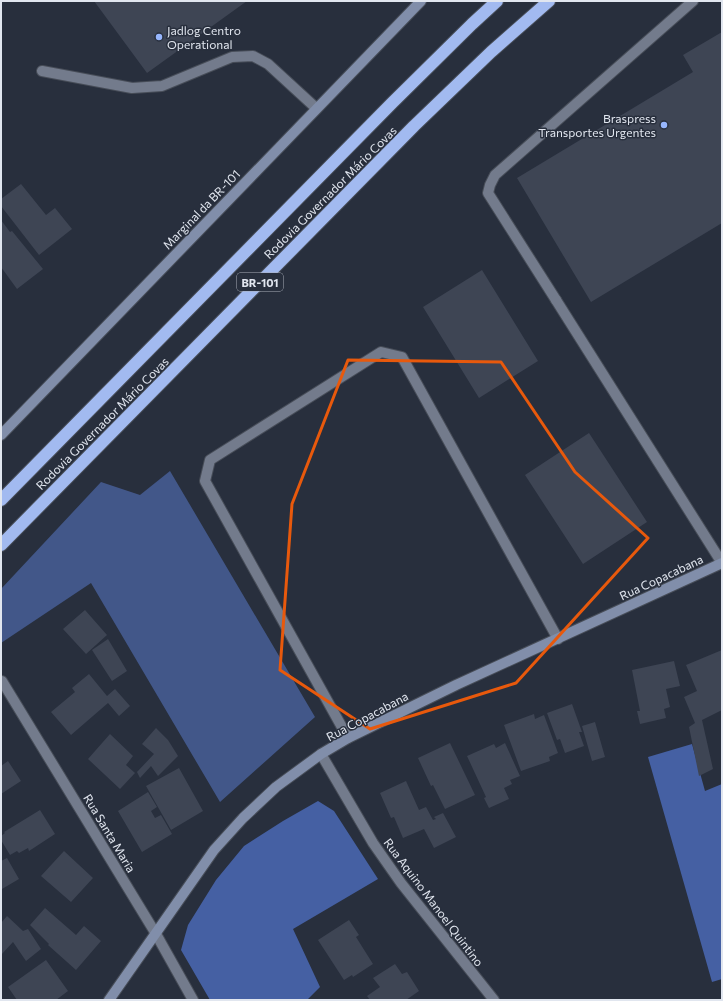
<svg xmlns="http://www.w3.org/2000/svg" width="723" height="1001" font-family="Commissioner,sans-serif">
<rect width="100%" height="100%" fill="#282f3d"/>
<!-- green -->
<path fill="#425789" d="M170,471l145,246 -95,85 -129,-219 -90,60v-54l100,-107 39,13z"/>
<!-- forest -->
<path fill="#4560a3" d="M692,744l13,47 17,-7v195l-10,3 -64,-225z
M318,801l16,10 44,68 -85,50 27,58 -13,13h-97l-29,-50 7,-25 28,-45 28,-34 39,-25z"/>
<!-- building -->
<path fill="#3e4554" d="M94,1h153l-100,72z
M722,32v191l-131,79 -74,-124 176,-106 -10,-17z
M21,184l25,31 9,-7 17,21 -33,26 -38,-49v-7z
M1,220l9,12 2,-1 31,38 -26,20 -16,-22z
M482,270l56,91 -59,37 -56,-91z
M589,433l58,89 -64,42 -58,-89z
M85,610l22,25 -21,19 -23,-25z
M108,639l19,32 -15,10 -20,-31z
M722,650v60l-20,10 11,49 -14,7 -10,-49 6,-4 -11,-26 13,-6 -11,-26z
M674,661l6,25 -14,3 4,18 -6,2 2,9 -26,6 -3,-13h3l-8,-41z
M89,674l18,22 8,-7 15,17 -11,10 -11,-13 -37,32 -20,-23 24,-20 -3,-4z
M572,704l10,28h-3l5,14 -19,7 -5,-14 -3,1 -10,-27z
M534,714l1,5 9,-4 14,38 -9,4 1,4 -29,10 -17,-46z
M595,722l10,35 -13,4 -10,-35z
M156,728l12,12 10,16 -20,20 -7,-10 -11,12 -3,-6 17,-18 -12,-10z
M110,734l23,22 -7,9 9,8 -15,16 -32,-30z
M450,743l25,52 -30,14 -12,-24 -2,1 -13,-28z
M505,743l15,33 -10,4 2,4 -8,4 5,11 -20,9 -5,-10 2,-1 -19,-41 27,-12 2,4z
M8,761l13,20 -20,13v-28z
M179,768l24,43 -32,19 -25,-44z
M406,781l13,29 7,-3 7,13 3,-1 -2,-2 9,-4 13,24 -22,11 -10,-19 -21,9 -9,-21 -3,1 -11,-25z
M148,792l9,15 -6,4 4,7 6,-3 11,19 -30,18 -24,-41z
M40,810l15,24 -26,17 -1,-3 -9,5 -2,-2 -7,4 -9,-15v-4l4,-3 -1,-1z
M64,851l29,27 -22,24 -30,-26z
M7,858l12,21 -17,10 -1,-28z
M45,908l31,27 8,-9 17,15 -25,29 -28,-25 1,-1 -19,-19z
M7,916l16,15 5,-2 13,20 -15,12 -13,-19 -12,13v-32z
M349,920l10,15 -3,2 17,27 -20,13 -1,-2 -8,5 -26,-40z
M46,960l22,31 -12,9h-39l-9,-13z
M395,964l7,10 5,-2 12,19 -13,9h-36l-3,-4 13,-9 -7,-9z"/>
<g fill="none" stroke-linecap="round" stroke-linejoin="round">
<defs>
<path id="lane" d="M42,71l90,17 30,-2 70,-29 21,-1 15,8 48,44
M556,300l-68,-107 2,-8 5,-10 198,-174
M348,738l-143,-257 5,-21 171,-108 21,5 156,282"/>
<path id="street" d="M556,300l166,263
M2,681l154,253 37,66
M321,754l52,89 28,40 93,117"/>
<path id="secondary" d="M1,435l420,-434
M109,1000l105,-150 29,-32 33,-31 45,-33 27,-16 108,-53 266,-122"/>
<path id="highway" d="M1,500l391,-397 80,-79 25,-23
M1,545l413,-419 77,-74 58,-51"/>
</defs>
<!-- lane casing -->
<use href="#lane" stroke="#474d58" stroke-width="12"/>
<!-- street casing -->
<use href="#street" stroke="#474d58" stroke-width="12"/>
<!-- secondary casing -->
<use href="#secondary" stroke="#474d58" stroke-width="12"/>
<!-- highway casing -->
<use href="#highway" stroke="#474d58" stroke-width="14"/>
<!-- lane -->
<use href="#lane" stroke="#737b8c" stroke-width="10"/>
<!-- street -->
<use href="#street" stroke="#737b8c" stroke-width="10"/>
<!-- secondary -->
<use href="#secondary" stroke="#818eaa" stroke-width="10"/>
<!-- highway -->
<use href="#highway" stroke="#a2baf0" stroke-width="12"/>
</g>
<!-- marked area -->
<path fill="none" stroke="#e8590c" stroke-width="3" stroke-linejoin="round" d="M348,360l153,2 74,110 73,66 -132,145 -146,46 -90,-59 12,-166z"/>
<!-- markers -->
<g fill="#97b6fd" stroke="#282f3d" stroke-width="1.5">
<circle cx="159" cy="37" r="4"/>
<circle cx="664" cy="125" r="4"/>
</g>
<g text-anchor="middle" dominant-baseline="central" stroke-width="3" stroke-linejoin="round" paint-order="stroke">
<!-- shield labels -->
<rect fill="#282f3d" stroke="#aaafba" stroke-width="1" x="237" y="273" width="46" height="18" rx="3"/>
<g font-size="11" font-weight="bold" fill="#e1e6ef">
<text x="260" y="282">BR-101</text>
</g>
<!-- poi labels -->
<g font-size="12" fill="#e1e6ef" stroke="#282f3d" text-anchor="start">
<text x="167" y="30">Jadlog Centro<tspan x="167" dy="14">Operational</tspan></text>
<text x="656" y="118" text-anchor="end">Braspress<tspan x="656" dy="14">Transportes Urgentes</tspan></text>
</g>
<!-- street labels -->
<g font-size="12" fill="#e1e6ef" stroke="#282f3d">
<text transform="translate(330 192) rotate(-45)">Rodovia Governador Mário Covas</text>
<text transform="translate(201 209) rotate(-46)">Marginal da BR-101</text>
<text transform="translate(102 423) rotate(-45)">Rodovia Governador Mário Covas</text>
<text transform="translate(661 577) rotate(-25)">Rua Copacabana</text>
<text transform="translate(367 716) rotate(-28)">Rua Copacabana</text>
<text transform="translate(110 833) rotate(59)">Rua Santa Maria</text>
<text transform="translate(434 902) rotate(53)">Rua Aquino Manoel Quintino</text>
</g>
</g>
<!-- border -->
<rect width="723" height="1001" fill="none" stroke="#e1e6ef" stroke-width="4"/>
</svg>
